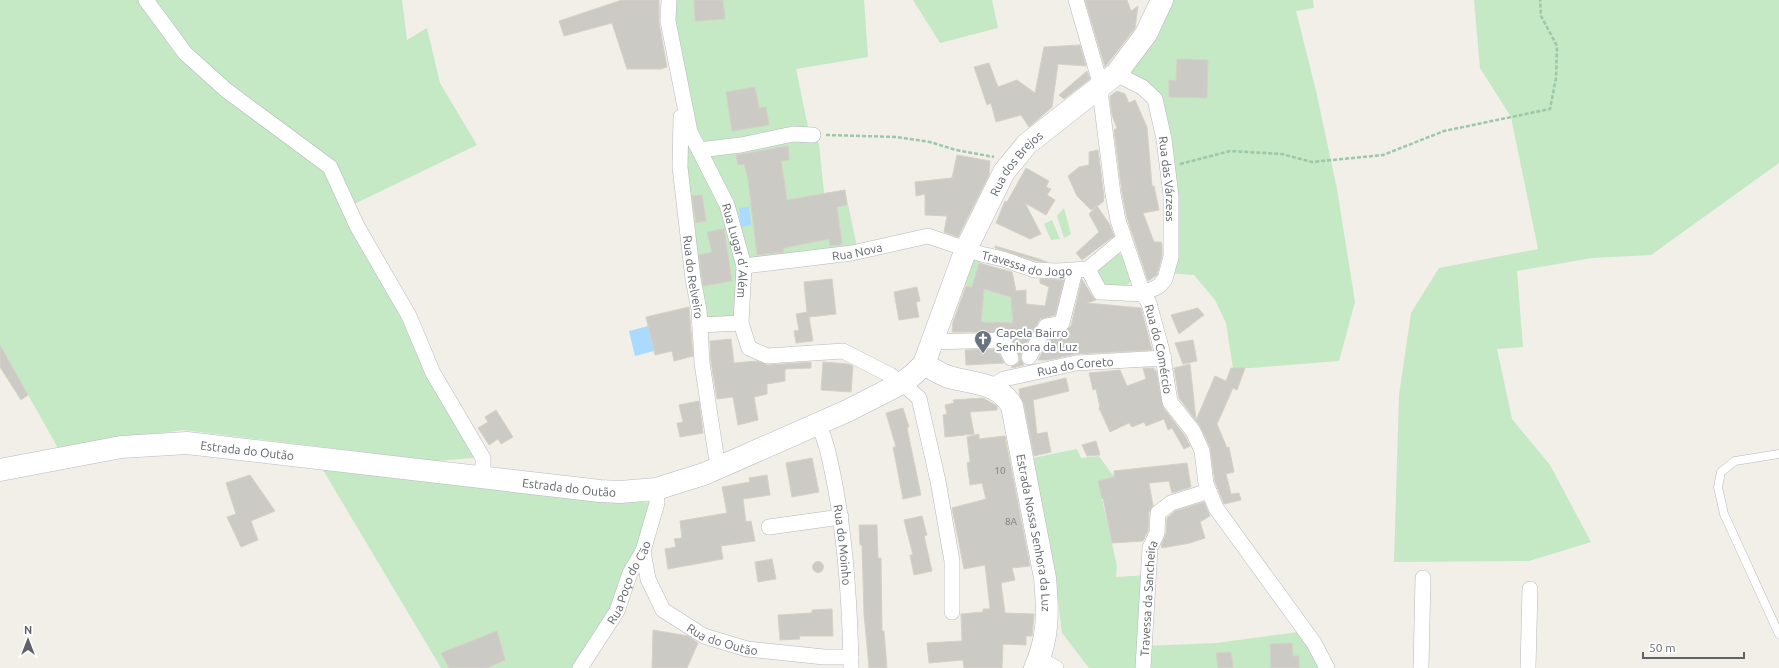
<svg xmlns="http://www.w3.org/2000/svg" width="1779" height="668" font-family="Ubuntu,sans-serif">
<rect width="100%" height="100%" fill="#f1efe8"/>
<!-- green -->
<path fill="#c5e8c5" d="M0,0h402l5,40 20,-12 13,55 37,62 -129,62 136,250 -48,4 -253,-31 -125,18 -58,-103z
M669,0h195l4,57 -72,12 12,58 11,17 5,49 21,-3 13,62 -114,14 -3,57 -41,2 -19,-214z
M913,0h79l6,28 -58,15z
M1162,0h151l1,8 -18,3 20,80 21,98 18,113 -16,59 -88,7h-18l-7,-45 -11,-23 -21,-25 -27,-2 4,-16 -16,-158 -27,-26z
M1474,0h305v163l-128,92 -59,3 -75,13 6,76 -26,2 15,70 38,46 41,77 -62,19 -135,1 5,-167 12,-82 28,-45 99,-19 -27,-132 -31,-49z
M1064,208l7,26 -7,4 -7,-22z
M1052,220l8,19 -9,1 -7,-16z
M1118,252l4,4 9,26 -6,4 -21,1 -8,-20z
M964,256l16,5 -4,12 14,3 -2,14 30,9 -5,24 -44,-1 2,-12 11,1 2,-22 -25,-5z
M1077,449l4,9 18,-2 15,21 -16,4 19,85 -1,11 33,-2 -4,71 71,-3 90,-12 21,37h-94l-2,-16 -14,1 1,15h-129l-27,-35 -4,-33 -30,-141z
M323,470l264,29 68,4 -4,25 -71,140h-139z"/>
<!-- water -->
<path fill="#aadaff" d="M749,207l2,18 -10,2 -2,-19z
M648,326l6,25 -19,5 -6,-25z"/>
<!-- building -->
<path fill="#cccac5" stroke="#d6d1c6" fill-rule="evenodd" d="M622,0h37v23l8,44 -6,2h-34l-15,-46 -48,13 -5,-15z
M694,0h29l2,19 -30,2z
M1085,0h42l4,11 7,-5 -3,22 -30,39z
M1080,45l6,21 -28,-2 -6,43 -23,20 -8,-12 -25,7 -5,-19 -4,2 -13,-38 15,-4 9,24 19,-7 18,13 9,-46z
M1177,59l31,1 -1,38 -38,-1v-17l7,1z
M1087,71l3,8 -26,20 -5,-4z
M755,87l4,21 7,-1 3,18 -37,6 -6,-39z
M1117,91l8,3 4,9 6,-3 12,27 5,59h2l5,24 -16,3 11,29h7l1,4v10l-5,19 -9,6 -21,-63 -5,-25 -8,-63 3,-2 -5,-13 -2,-17v-2z
M788,146l1,14 -8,1 6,39 58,-10 2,15 -10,2 5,37 -12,2 -1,-7 -46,9 1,4 -27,3 -9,-77 -4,-14 -6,1 -2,-10z
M1098,150l6,47 -1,5 -12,8 -14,-14 -9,-20 11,-9 10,-2v-13z
M957,155l33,6 -1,14 -31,62 -14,-5 3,-16 -22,-1v-21l-9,2 -1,-14 37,-4z
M1026,168l23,13 -3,6 5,2 -4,6 8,5 -9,15 -21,-12 16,31 -11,5 -34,-16 9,-22 2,1z
M702,195l4,26 -10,2 -4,-27z
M1097,206l13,19 4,11 -32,24 -6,-7 23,-21 -10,-18z
M724,229l8,52 -29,5 -4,-31 13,-3 -5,-20z
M995,246l41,12 11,4 -11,-1 -41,-13z
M979,263l33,9 4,19 10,-1v14l19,2 4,-19 -9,-4v-4l24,1 -9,35 -15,4 -19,34 -1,5 4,7 -12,3 -1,-1 7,-3 2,-5 -9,-23 -4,-4h-55l1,-10 13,-36 6,1zM984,289l27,8 2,26 -32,-1z
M832,279l4,35 -27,3 4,24 -17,2 -2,-12 5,-1 -3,-16 11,-2 -3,-30z
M1082,279l10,17 4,4 -9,3 54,5 11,42 -77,4 -27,6h-10l14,-26 12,-2 7,-6z
M917,287l3,14 -4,1 3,15 -20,3 -5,-28z
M689,307l4,49 -19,5 -2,-10 -17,4 -9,-38z
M1198,308l6,7 -25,19 -8,-19z
M731,339l3,24 23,-2 11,4 43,-3v6l-26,1v12l-18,3v10l-13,3 4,23 -20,5 -5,-28 -16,2 -6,-37 -1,-21z
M1193,340l4,21 -14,3 -8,-21z
M0,345l28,50 -7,5 -21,-33z
M997,349l7,14 -38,2 -1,-15z
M823,362l25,2 5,2 -2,26 -30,-2z
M1190,364l6,56 19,-44 11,5 5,-13h14l-8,22 -4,-2 -16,36 10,24 2,-1 5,25 -8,2 5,20 8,-1 2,7 -17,4 -9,-22 -5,-35 -10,-21 -21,-28 -5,-30z
M1143,368h11v3l2,-1 7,37 22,29 5,10 -6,3 -12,-21 -4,2 -4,-11 -18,7 -2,-4 -12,5 -3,-4 -19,9 -11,-24 1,-1 -4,-18 -3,1 -4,-17 31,-3 7,16 19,-7z
M1066,378l3,13 -36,9 4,34 10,-2 4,20 -17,4 -10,-52 -4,-8 -1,-7z
M983,398l14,8v4l-27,2 4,22 -29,3 -2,-22 4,-1 -2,-9 9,-2 -1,-3z
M699,401l4,32 -23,4 -3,-14 6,-1 -4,-17z
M903,408l6,19 -2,1 14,67 -18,4 -10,-52h3l-10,-34z
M496,410l17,27 -12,7 -3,-5 -9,6 -11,-17 10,-6 -3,-5z
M979,434v5l26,-3 25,130 -18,2 3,12 -14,3 4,30 29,1 -2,22h-6v9l-23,-1 -1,24h-38l-1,-8 -34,3 -2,-20 35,-2 -1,-27 22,-2v-3h7l-5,-44 -21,4 -12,-61 34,-9 -4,-16 -12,2 -3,-22 3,-1 -3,-25z
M1096,441l4,14 -13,1 -5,-11z
M812,458l7,34 -27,5 -6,-34z
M1187,463l4,24 -19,6 -3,-12 -20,2 4,23 -4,6 -1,19 -5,10 -31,2 -9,-45 -1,1 -4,-18 16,-4v-6z
M250,475l25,36 -24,10 7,19 -17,7 -14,-30 9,-3 -10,-31z
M767,475l3,20 -27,4 3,23 5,-1 4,20 -34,5 2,13 -55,10 -3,-20 11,-2 -2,-8 8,-1 -2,-17 47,-8 -5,-26 28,-5 -1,-4z
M1204,502l6,14 -10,6 5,16 -15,5 -28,5 -1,-3 5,-11 1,-16 8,-7z
M922,516l5,19 -3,1 8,35 -18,4 -4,-20h3l-9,-35z
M859,525h18l1,33h3l1,73h2l3,37h-18l-5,-54 -2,-69h-2z
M772,559l4,20 -18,3 -3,-20z
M812.5 567a5.5 5.5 0 1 1 11 0a5.5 5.5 0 1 1-11 0Z
M832,609l1,27h-34l1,3 -20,1 -2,-25 34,-2v-3z
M653,630l35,6 10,7 -11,25h-35z
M497,631l8,29 -18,8h-38l-8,-15z
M1292,643l1,13h6v12h-28l-1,-24z
M1231,652l2,16h-15l-2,-15z"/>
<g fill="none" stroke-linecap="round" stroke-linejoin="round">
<defs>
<path id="lane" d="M1779,454l-44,7 -14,11 -3,15 6,27 55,120"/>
<g id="street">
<path d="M146,0l39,53 41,37 104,77 27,59 52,90 24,57 50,85v20"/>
<path id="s1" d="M669,0l-1,21 22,111 37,73 17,61 -3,57 8,25 18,8 76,-5 47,24 12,8 17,15 19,83 14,80v51"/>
<path id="s2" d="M1076,0l25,86v13l12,95 5,26 25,74 6,9 13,48 8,51 23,29 9,20 4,33 10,24 98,135 13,25"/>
<path id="s3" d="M1116,74l26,13 13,12 9,40 7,57v61l-6,22 -6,7 -16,8 -43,-2 -12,-23 36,-30"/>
<path id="s4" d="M681,117l-1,50 13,112 6,31 3,53 14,92 4,12"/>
<path d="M699,150l42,-5 52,-11 20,1"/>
<path id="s5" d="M744,266l108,-13 76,-17 53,18 22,5 31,11 23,1 31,-2"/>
<path d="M700,325l41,-2"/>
<path d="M933,342l70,-2 8,18"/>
<path d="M1029,357l17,-31 16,-3 13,-52"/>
<path id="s6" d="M991,387l13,-8 72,-16 88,-5"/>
<path id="s7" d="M818,424c9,18 12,37 16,56 12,62 16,125 17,188"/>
<path d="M769,527l72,-10"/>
<path id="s8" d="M643,551l5,28 15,31 41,26 43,13 77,8h27"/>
<path d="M1039,659l17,9"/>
<path id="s9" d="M580,668l37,-57 13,-38 13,-22 14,-48 -1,-14"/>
<path id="s10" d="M1143,668l7,-120 7,-15 1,-20 13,-10 38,-12"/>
<path d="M1421,668l2,-90"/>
<path d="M1528,668l2,-79"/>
</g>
<g id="secondary">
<path id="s11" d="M924,364c8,5 16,10 25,13 25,7 49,5 63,29l33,172c3,33 4,59 -10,90"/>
<path id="s12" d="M0,470l121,-23 66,-4 413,48 20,1 36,-3 48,-15 143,-63 55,-28 12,-9 10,-10 42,-115 38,-77 23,-28 89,-70 30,-40 16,-34"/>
</g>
</defs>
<!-- lane casing -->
<use href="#lane" stroke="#b5b8bc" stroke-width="9"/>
<!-- street casing -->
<use href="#street" stroke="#b5b8bc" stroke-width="16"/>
<!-- secondary casing -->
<use href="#secondary" stroke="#b6babf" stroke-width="23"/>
<!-- path -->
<path stroke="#9cc7a9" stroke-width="2.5" stroke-dasharray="4 2" stroke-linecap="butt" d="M826,135l71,2 33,5 26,8 38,7
M1180,164l50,-13 52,3 30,8 71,-7 61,-24 106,-22 6,-31 1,-32 -16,-30 -1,-16"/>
<!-- lane -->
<use href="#lane" stroke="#fff" stroke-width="8"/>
<!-- street -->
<use href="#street" stroke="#fff" stroke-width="15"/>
<!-- secondary -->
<use href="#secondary" stroke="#fff" stroke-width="22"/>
</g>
<!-- icons -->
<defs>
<symbol id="church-pin" viewBox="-11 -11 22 30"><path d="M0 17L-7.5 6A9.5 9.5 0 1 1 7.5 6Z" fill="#6b7280" stroke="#fff"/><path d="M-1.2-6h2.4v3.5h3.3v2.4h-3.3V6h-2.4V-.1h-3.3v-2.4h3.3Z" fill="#fff"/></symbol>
</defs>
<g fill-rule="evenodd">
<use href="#church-pin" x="973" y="329" width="20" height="27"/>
</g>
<g text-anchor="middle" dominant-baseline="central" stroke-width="4" stroke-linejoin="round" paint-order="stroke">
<!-- number labels -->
<g font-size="10" fill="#7a7d7f">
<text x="1000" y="470">10</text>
<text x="1011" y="521">8A</text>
</g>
<!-- street labels -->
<g font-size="12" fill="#5f6368" stroke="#fff">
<text stroke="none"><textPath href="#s12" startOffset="1181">Rua dos Brejos</textPath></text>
<text stroke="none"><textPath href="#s3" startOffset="128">Rua das Várzeas</textPath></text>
<text stroke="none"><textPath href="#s1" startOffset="263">Rua Lugar d' Além</textPath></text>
<text stroke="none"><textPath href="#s5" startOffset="114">Rua Nova</textPath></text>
<text stroke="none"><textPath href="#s5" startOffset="290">Travessa do Jogo</textPath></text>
<text stroke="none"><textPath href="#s4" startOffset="161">Rua do Relveiro</textPath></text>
<text stroke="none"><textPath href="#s2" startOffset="361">Rua do Comércio</textPath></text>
<text stroke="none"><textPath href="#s6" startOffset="88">Rua do Coreto</textPath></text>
<text stroke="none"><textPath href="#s12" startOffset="250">Estrada do Outão</textPath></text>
<text stroke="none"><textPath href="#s12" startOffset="574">Estrada do Outão</textPath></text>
<text stroke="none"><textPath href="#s11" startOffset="229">Estrada Nossa Senhora da Luz</textPath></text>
<text stroke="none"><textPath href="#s7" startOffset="124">Rua do Moinho</textPath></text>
<text stroke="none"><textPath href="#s9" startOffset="99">Rua Poço do Cão</textPath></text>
<text stroke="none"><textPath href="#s10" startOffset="70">Travessa da Sancheira</textPath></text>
<text stroke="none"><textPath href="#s8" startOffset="130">Rua do Outão</textPath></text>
</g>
<!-- worship labels -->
<g font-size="12" fill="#5b616d" stroke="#fff" text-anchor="start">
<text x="996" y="332">Capela Bairro<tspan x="996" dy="14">Senhora da Luz</tspan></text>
</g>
</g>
<!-- north arrow -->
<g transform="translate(28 640)" stroke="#ffffff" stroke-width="3" paint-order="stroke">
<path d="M0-3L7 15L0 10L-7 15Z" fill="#5f6368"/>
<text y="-6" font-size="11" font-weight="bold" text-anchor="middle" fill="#5f6368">N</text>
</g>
<!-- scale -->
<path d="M1643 652v6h101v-6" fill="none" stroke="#5f6368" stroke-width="2"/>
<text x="1649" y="652" font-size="12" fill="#5f6368" stroke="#ffffff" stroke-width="3" paint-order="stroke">50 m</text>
</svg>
